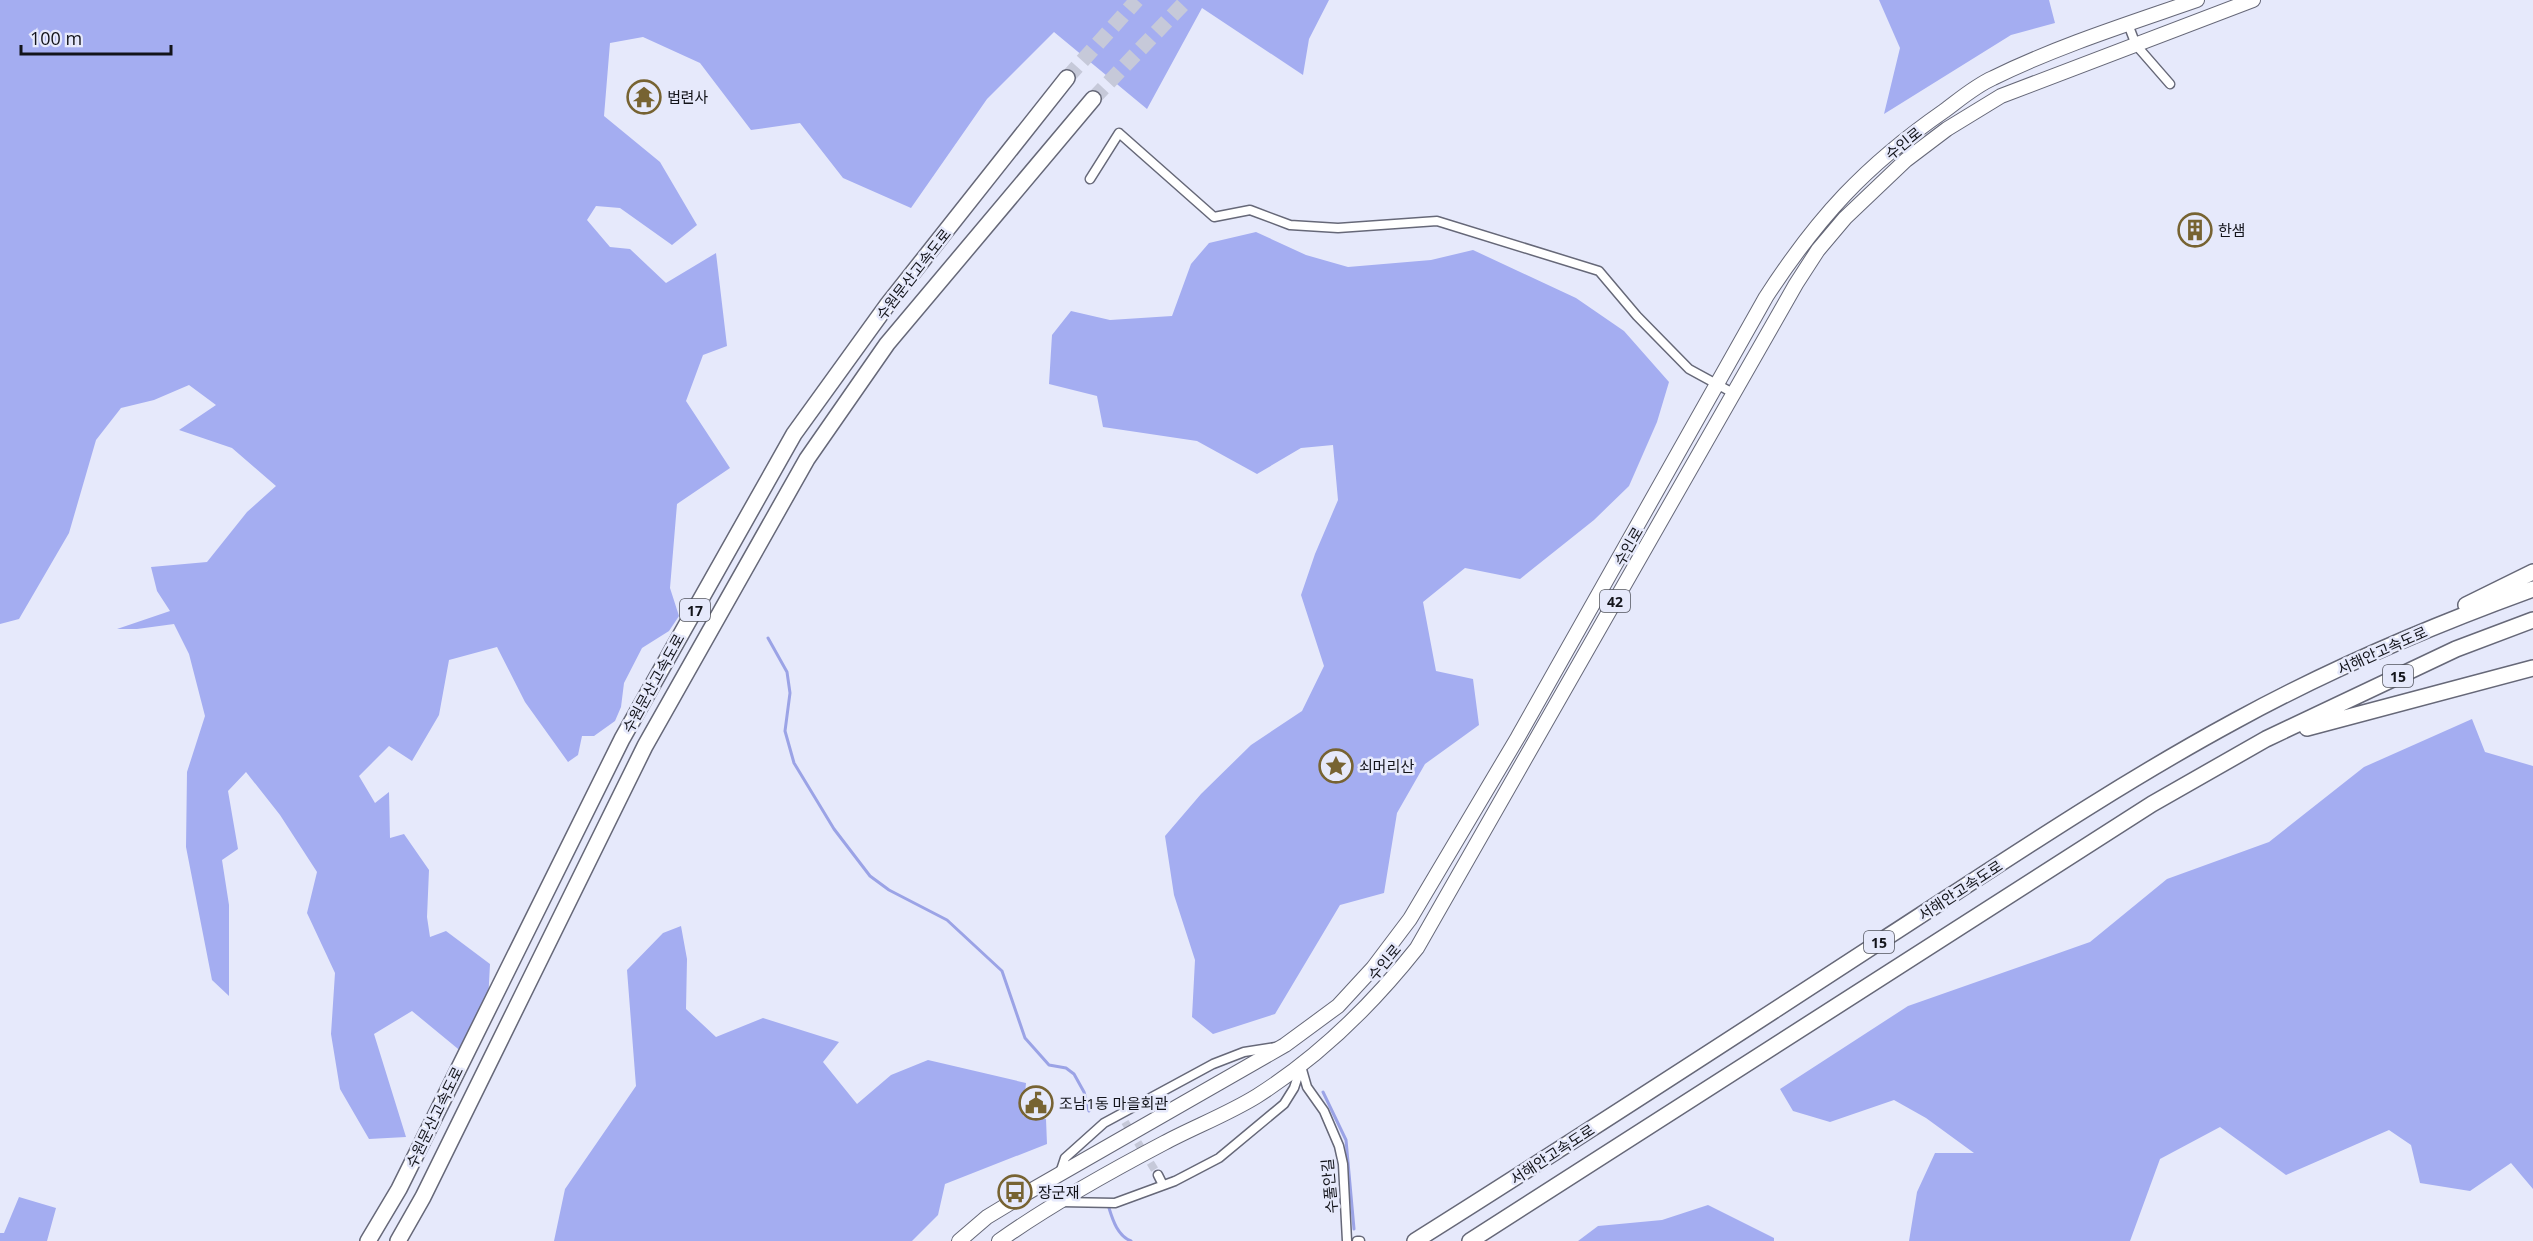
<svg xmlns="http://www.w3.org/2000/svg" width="2533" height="1241" font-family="'Open Sans','Noto Sans KR',sans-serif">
<rect width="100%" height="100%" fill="#e6e9fb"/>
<!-- forest -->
<path fill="#a4adf1" d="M0,0h1329l-20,39 -6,36 -101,-67 -55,101 -93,-77 -67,67 -76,109 -68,-30 -43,-55 -49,7 -51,-67 -57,-26 -33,6 -6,73 56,46 37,63 -25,20 -52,-37 -24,-2 -9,14 23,27 20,2 36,34 50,-30 11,93 -24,9 -17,46 44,67 -53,36 -7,84 9,28 -10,15 -27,17 -18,35 -3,24 -6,14 -21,15h-12l-4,19 -10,7 -43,-60 -28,-55 -48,13 -10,55 -27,46 -23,-15 -30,30 16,27 14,-11 1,46 14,-4 25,36 -2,47 3,20 16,-6 44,33 -3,57 -24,32 -51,-42 -38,23 32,103 -37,2 -29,-50 -9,-55 4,-61 -28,-60 10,-41 -37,-57 -34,-43 -18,19 10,58 -16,11 7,45v91l-17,-16 -26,-133 1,-75 18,-56 -16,-62 -15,-30 -37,5h-20l53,-18 -13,-20 -6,-24 56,-5 40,-50 29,-26 -44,-38 -53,-18 37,-25 -27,-20 -35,15 -33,8 -25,32 -27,93 -50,86 -19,5z
M1879,0h170l6,23 -44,12 -127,79 16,-66z
M1256,232l50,23 42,12 83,-7 42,-10 103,48 48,33 45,51 -12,40 -28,64 -35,34 -74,59 -55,-11 -42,34 13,69 37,8 6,46 -54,39 -28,49 -13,80 -44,12 -65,109 -62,20 -21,-17 3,-57 -21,-65 -9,-59 36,-42 50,-49 51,-34 22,-45 -23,-71 14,-41 23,-54 -5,-55 -32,3 -44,26 -60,-33 -94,-14 -6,-31 -48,-12 3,-49 19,-24 39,9 62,-4 19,-52 18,-21z
M2472,719l13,33 48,14v423l-22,-26 -41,28 -50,-8 -9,-38 -22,-15 -103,45 -66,-48 -60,32 -30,82h-221l8,-49 18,-39h39l-48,-35 -32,-18 -64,22 -37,-11 -13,-22 128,-83 182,-64 77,-63 102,-37 95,-75z
M681,926l6,33 -1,50 30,28 47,-19 76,24 -16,20 34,42 34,-29 37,-15 98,23 -3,33 23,3 1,25 -102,40 -7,31 -26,26h-358l11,-52 71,-103 -9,-116 36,-37z
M19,1197l37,11 -9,33h-47v-8h4z
M1708,1205l66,33v3h-196l20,-15 64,-6z"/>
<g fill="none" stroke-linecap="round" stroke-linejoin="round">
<!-- stream -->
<path stroke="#9ba3e6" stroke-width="3" d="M768,638l19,34 3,21 -5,38 9,32 40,66 36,47 19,14 58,30 55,51 23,67 24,27 17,3 8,6 10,18 5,19
M1323,1092l23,48 8,89
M1109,1208c4,13 9,28 22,33"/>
<!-- street-tunnel -->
<path stroke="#c6c9d9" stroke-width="8" stroke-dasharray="8 4" stroke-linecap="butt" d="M1125,1122l33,53"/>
<!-- highway-tunnel -->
<path stroke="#c6c9d9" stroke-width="15" stroke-dasharray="15 8" stroke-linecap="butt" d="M1067,78l70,-78
M1093,99l94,-99"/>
<defs>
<path id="street" d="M2128,24l8,21 34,39
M1090,179l29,-46 95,84 36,-7 40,15 48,3 99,-7 162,50 38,45 52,53 44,24
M1301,1066l6,21 17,24 15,35 4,18 4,77
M1060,1173l5,-15 39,-35 109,-59 31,-12 32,-5
M1158,1175l5,10
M1061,1202l54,1 60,-22 44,-23 65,-54 10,-16 7,-21
M1357,1241h3"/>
<path id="primary" d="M959,1241l28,-24 38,-23 260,-149 53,-39 35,-38 37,-49 108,-182 248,-440c52,-80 99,-131 178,-186 15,-11 31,-25 49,-33 65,-32 135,-54 204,-78
M999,1241c52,-37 108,-68 165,-98 30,-16 64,-29 93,-47 63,-40 114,-90 160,-148l379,-664 22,-34 27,-32 61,-58 41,-31 54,-33 252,-96"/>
<path id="highway" d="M2466,605l67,-33
M2307,728l226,-60
M368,1241l31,-52 223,-450 172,-305 94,-130 179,-226
M398,1241l25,-44 222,-451 162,-287 80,-115 206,-245
M1415,1241c156,-98 311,-199 466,-300 116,-75 232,-154 354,-220 95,-52 196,-95 298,-132
M1470,1241l682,-437 114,-65 190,-90 77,-29"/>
</defs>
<!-- street casing -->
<use href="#street" stroke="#666878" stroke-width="11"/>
<!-- primary casing -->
<use href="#primary" stroke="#666878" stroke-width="16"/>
<!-- highway casing -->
<use href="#highway" stroke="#666878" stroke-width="18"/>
<!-- street -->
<use href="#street" stroke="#fff" stroke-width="8"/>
<!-- primary -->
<use href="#primary" stroke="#fff" stroke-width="14"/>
<!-- highway -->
<use href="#highway" stroke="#fff" stroke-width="15"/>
</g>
<!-- icons -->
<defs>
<symbol id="temple-ring" viewBox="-11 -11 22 22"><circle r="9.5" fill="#e6e9fb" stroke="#776332" stroke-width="1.5"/><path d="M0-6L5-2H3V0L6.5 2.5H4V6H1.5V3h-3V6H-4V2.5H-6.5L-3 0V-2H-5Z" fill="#776332"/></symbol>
<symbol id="building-ring" viewBox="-11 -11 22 22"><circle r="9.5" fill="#e6e9fb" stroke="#776332" stroke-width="1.5"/><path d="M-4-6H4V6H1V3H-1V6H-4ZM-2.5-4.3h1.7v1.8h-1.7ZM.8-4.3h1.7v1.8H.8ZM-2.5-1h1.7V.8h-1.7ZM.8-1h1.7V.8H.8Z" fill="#776332"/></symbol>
<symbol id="sight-ring" viewBox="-11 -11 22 22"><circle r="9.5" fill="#e6e9fb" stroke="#776332" stroke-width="1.5"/><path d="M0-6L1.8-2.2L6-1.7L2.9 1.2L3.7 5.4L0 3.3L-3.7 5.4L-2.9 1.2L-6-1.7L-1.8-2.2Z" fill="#776332"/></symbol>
<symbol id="civic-ring" viewBox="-11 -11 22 22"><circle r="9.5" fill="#e6e9fb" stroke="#776332" stroke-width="1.5"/><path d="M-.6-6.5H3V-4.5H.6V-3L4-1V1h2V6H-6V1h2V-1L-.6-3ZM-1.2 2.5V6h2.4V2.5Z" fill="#776332"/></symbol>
<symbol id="bus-ring" viewBox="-11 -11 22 22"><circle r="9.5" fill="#e6e9fb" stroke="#776332" stroke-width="1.5"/><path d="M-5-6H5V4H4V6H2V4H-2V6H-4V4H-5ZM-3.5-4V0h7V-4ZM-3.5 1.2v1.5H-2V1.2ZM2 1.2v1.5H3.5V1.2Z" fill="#776332"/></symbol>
</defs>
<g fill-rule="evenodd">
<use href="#temple-ring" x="625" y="78" width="38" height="38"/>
<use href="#building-ring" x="2176" y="211" width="38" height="38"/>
<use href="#sight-ring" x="1317" y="747" width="38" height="38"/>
<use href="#civic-ring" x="1017" y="1084" width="38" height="38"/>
<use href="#bus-ring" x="996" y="1173" width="38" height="38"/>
</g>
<g text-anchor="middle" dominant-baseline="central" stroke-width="5" stroke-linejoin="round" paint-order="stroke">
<!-- shield labels -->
<g fill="#e6e9fb" stroke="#52545e" stroke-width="1.5">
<rect x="1600" y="590" width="30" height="22" rx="4.5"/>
<rect x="680" y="599" width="30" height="22" rx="4.5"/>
<rect x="2383" y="665" width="30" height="22" rx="4.5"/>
<rect x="1864" y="931" width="30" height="22" rx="4.5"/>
</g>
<g font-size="14" font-weight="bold" fill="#13141a">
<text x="1615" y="601">42</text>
<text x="695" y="610">17</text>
<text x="2398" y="676">15</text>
<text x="1879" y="942">15</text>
</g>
<!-- poi labels -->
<g font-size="15" fill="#13141a" stroke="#e6e9fb" text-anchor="start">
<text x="667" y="97">법련사</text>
<text x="2218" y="230">한샘</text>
<text x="1359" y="766">쇠머리산</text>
<text x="1059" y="1103">조남1동 마을회관</text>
<text x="1038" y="1192">장군재</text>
</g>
<!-- street labels -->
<g font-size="15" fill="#13141a" stroke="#e6e9fb">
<text transform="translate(1903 143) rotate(-39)">수인로</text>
<text transform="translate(913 274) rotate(-52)">수원문산고속도로</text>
<text transform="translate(1628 546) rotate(-60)">수인로</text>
<text transform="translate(2382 650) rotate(-24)">서해안고속도로</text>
<text transform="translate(653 683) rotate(-61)">수원문산고속도로</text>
<text transform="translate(1960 890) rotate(-33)">서해안고속도로</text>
<text transform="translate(1384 962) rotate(-50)">수인로</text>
<text transform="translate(434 1117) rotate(-64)">수원문산고속도로</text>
<text transform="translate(1552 1154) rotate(-33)">서해안고속도로</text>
<text transform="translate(1329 1186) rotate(-95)">수풀안길</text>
</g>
</g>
<!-- scale -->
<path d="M21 45v9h150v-9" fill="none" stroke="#13141a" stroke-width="3"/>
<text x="30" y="45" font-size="18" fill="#13141a" stroke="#e6e9fb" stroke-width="4.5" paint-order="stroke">100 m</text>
</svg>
